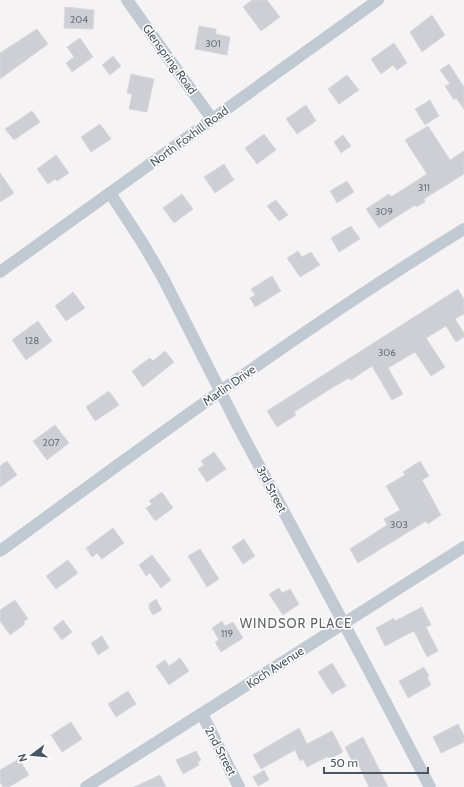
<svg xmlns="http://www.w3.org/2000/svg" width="464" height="787" font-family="Cabin,sans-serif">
<rect width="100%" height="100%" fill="#f5f3f3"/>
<!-- building -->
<path fill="#cdcfd5" stroke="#d7d9de" d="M252,0h15l13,17 -19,14 -18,-24z
M65,7l29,3 -1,19 -29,-1z
M432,15l13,20 -23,17 -12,-20z
M199,26l17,3v5l14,3 -3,18 -32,-6z
M37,29l11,15 -48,35v-26z
M80,38l13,19 -21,15 -6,-9 8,-6 -7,-10z
M394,43l13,20 -10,7 -4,-5 -12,9 -10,-15z
M113,56l8,10 -11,9 -8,-10z
M449,64l15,23v22l-8,-11 -2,2 -9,-14 5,-2 -10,-14z
M131,74l23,5 -7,33 -18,-3 3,-15 -5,-1z
M347,75l12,15 -20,14 -11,-15z
M430,100l9,16 -14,9 -10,-16z
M306,105l10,16 -19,13 -11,-15z
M32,111l8,11 -26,18 -9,-11z
M100,124l11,15 -20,13 -10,-15z
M428,126l22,34 14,-9v23l-40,25 1,3 -9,5 -1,-2 -36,23 -13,-19 23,-15 2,3 36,-23 -22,-34z
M264,134l12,16 -19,14 -12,-16z
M343,135l8,11 -10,7 -7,-11z
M56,155l13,18 -12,8 -2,-2 -7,5 -11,-15z
M224,164l10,16 -19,13 -11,-16z
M0,173l14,20 -14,9z
M347,181l7,11 -17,11 -7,-12z
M182,194l11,15 -19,14 -11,-15z
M276,200l12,15 -9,6 -12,-15z
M351,226l9,13 -21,13 -8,-14z
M298,251l4,6 9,-5 9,13 -20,12 -13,-19z
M272,276l9,15 -26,16 -5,-9 5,-3 -4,-6z
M458,289l6,10v15l-9,5 9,14v4l-8,5 -10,-16 -20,12 19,29 -14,9 -16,-24 -27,16 15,26 -11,6 -20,-34 -21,14 -2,-2 -14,8 -41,26 2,3 -19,12 -10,-16z
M73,292l12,16 -19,13 -11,-15z
M38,321l14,20 -26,19 -14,-20z
M165,351l9,11 -31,25 -11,-16 18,-13 3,3z
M109,391l10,14 -24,16 -9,-14z
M55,425l14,18 -22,17 -14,-19z
M214,452l12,17 -19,13 -9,-13 6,-4 -3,-4z
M7,461l10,14 -17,12v-21z
M420,461l9,15 -7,4 19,35 -13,9 -2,-3 -68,42 -8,-14 37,-24 -3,-6 16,-9 -14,-24 19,-11 -2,-3z
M162,492l11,16 -18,13 -9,-13 6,-4 -3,-3z
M113,528l11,15 -22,16 -5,-6 -5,4 -6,-9z
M244,539l11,17 -12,8 -11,-17z
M200,549l19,30 -12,8 -19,-31z
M152,555l19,25 -10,8 -11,-15 -4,3 -7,-11z
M68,560l10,13 -22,16 -10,-13z
M279,588l3,5 8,-4 9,15 -16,11 -14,-21z
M156,599l6,11 -9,5 -4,-7v-4z
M15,600l13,19 -5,3 2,2 -15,11 -10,-14v-11z
M422,607l9,18 -5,2 12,24 -11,6 -13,-26 -29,15 -9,-18 18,-10 1,3z
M63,620l9,12 -10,8 -9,-12z
M222,621l3,5 8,-4 10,16 -22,14 -6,-10 4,-2 -7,-12z
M102,636l7,12 -11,7 -7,-12z
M180,658l9,13 -20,14 -13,-19 9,-6 4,6z
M332,663l14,23 -14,8 -14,-22z
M424,667l5,9 -2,1 4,8 -23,13 -9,-17z
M128,691l8,13 -20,13 -8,-13z
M71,722l11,17 -20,13 -11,-17z
M458,724l6,12v6l-23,11 -8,-16z
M299,728l8,16 25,-13 11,21 -11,6 -5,-1 -20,10 -4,-8 -3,2 -5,-11 -34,19 -8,-14z
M363,737l25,50h-19l-10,-21 -4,2 -10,-21z
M196,751l5,9 -3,2 1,3 -16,9 -7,-14z
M19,759l10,16 -20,12h-6l-3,-5v-12z
M264,770l5,10 -11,6 -5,-9z
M160,775l6,12h-32z"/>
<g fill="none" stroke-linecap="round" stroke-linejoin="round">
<!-- street -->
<path stroke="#c1cad2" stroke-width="12" d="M127,0l85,119
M110,193l32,49 21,36 77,152 125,233 65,124
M0,272l378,-272
M0,551c152,-111 303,-223 464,-322
M202,714l37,73
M86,787l378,-240"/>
</g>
<g text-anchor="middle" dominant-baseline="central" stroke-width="3" stroke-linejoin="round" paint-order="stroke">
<!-- number labels -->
<g font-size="10" fill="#6b747e">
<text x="79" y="19">204</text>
<text x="213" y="43">301</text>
<text x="424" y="187">311</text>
<text x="384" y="211">309</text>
<text x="32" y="340">128</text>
<text x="387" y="352">306</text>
<text x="51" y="442">207</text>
<text x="399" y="524">303</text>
<text x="227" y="633">119</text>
</g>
<!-- street labels -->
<g font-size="12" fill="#4a5661" stroke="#fff">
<text transform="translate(170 59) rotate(54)">Glenspring Road</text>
<text transform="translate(189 136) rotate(-36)">North Foxhill Road</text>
<text transform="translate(229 385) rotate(-35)">Marlin Drive</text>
<text transform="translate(272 489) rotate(62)">3rd Street</text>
<text transform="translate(275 667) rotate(-33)">Koch Avenue</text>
<text transform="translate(221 751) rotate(62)">2nd Street</text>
</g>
<!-- neighbourhood labels -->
<g font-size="13" letter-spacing="1" fill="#5f6368" stroke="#fff">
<text x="296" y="623">WINDSOR PLACE</text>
</g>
</g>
<!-- north arrow -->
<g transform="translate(32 755) rotate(254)" stroke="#ffffff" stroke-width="3" paint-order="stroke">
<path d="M0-3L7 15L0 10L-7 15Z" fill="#4a5661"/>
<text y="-6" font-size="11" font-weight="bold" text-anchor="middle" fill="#4a5661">N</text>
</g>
<!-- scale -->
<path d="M324 767v6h104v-6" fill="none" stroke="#4a5661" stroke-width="2"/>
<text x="330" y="767" font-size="12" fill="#4a5661" stroke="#ffffff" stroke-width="3" paint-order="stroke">50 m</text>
</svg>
